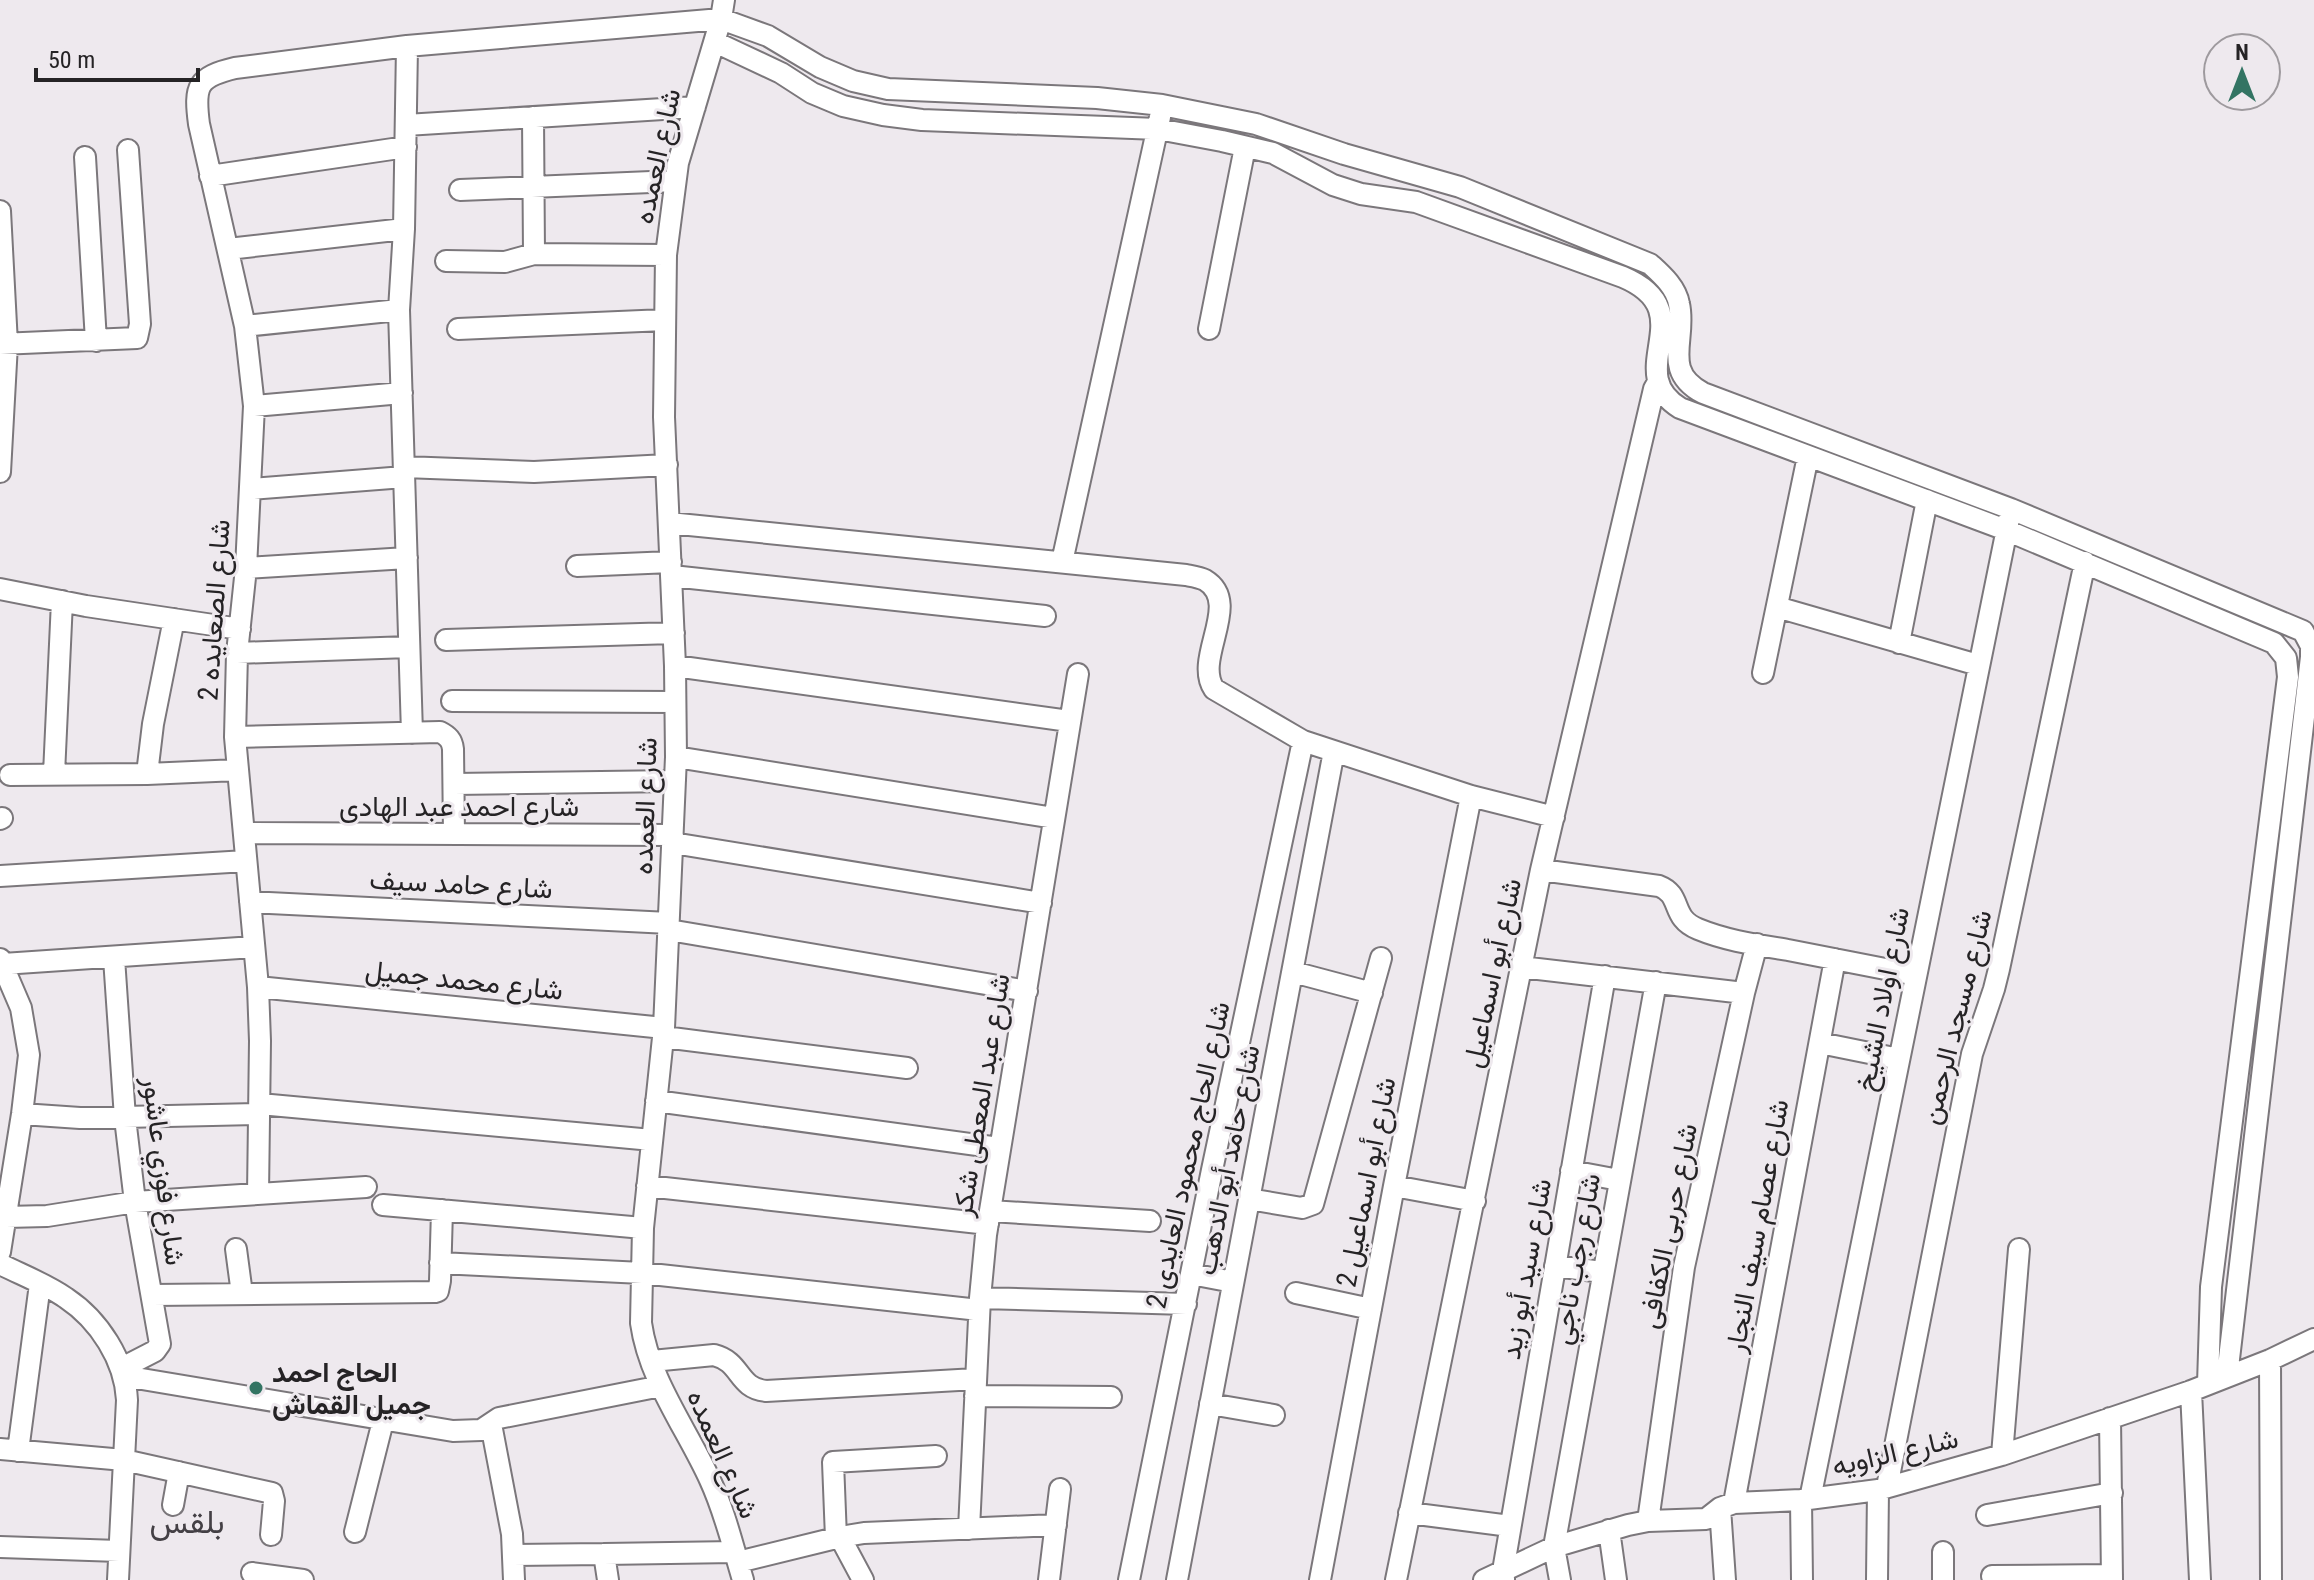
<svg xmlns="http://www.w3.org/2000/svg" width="2314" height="1580" font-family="'Roboto Condensed',Vazirmatn,sans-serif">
<rect width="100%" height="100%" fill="#eee9ee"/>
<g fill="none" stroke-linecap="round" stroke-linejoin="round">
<defs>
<path id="minor" d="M724,0l-3,19 -43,144 -12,92 -2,162 11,249 1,91 -12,271 -21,200 -2,95c8,57 46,106 69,157 15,32 23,67 33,100
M715,42l66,31 31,20 31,13 40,9 39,5 236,9 64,12 51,12 60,32 28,9 55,8 207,75c82,35 -3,94 57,131l326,122 268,113 12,15 2,19 -77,610 -3,97
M407,46l-3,183 -5,81 13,423
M533,117l1,137
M406,125l289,-18
M85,157l11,184
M210,176l196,-29
M460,190l215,-9
M0,211l7,133 -7,128
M228,249l176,-20
M446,261l59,1 29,-8 132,1
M245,326l154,-16
M458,329l207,-9
M1209,329l36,-182
M0,344l137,-6 3,-14 -12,-174
M254,406l148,-13
M404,467l130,5 133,-7
M250,489l154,-12
M669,523l517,52c5,1 13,2 19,5 38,23 -12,78 9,109l89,52 168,55 83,21
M1062,562l98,-445
M577,566l94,-4
M246,568l161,-10
M672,576l373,40
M0,589l86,17 154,23
M1777,607l201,58
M446,640l228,-7
M1899,643l28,-143
M237,653l172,-6
M675,666l394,55
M1763,673l45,-217
M452,701l223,1
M235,737l205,-5c8,4 12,8 13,17l1,85
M676,757l378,61
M54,774l8,-173
M147,774l6,-50 21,-105
M10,775l137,-1 91,-4
M454,784l221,-3
M0,819l2,-1
M244,833l429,2
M673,843l368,60
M1541,870l118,16c24,9 11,32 39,43 29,12 60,16 90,21 43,8 85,17 128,25
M0,876l246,-15
M250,902l419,21
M669,930l358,61
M114,958l11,160 10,84 25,142 -5,7 -33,17
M0,959l21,49 8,47 -7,59 -22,138
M3,964l251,-17
M1521,967l223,26
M1293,972l79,21
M258,987l406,41
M664,1037l243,31
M1820,1043l79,16
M656,1101l343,47
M260,1104l392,36
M22,1114l58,4 179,-4
M1571,1171l48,9
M647,1186l341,38
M1394,1186l81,15
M258,1194l2,-153 -2,-54 -23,-250 2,-84 9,-85 8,-162 -9,-80 -46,-202c-5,-38 -2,-47 36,-56l172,-22 314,-27 47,17 52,31 33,14 35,8 209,9 65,7 94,19 88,30 116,33 190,77c12,11 26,23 29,40 8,35 -18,67 24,89l308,116 292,122 8,15v11l-84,719
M1249,1199l53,9 11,-4 68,-246
M383,1205l260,23
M990,1211l160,10
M6,1217l41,-1 88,-14 231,-15
M236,1249l6,45
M440,1263l202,10 337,37
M0,1264c22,11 46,20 66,34 33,22 59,62 61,102l-9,180
M1555,1266l47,6
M1191,1274l42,8
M1296,1293l75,16
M152,1295l283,-3 3,-1 2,-10 2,-71
M980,1298l206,6
M2270,1360l1,220
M652,1361l62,-6c28,7 23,33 52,36l210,-12
M124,1376l329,55 28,-1 18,-12 162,-32
M2191,1391l9,189
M975,1396l136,1
M1210,1404l64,11
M2110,1418l2,162
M491,1424l21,110 2,46
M0,1449l124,11 148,33 2,8 -3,34
M18,1451l22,-167
M2002,1455l17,-206
M1887,1487l85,-433 22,-65 5,-20 86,-407
M1810,1499l199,-980
M1801,1500l1,80
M1734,1503l101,-544
M173,1505l6,-33
M1720,1508l5,72
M1409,1513l101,13
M1987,1515l125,-22
M1648,1521l36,-254 60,-274 13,-49
M969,1529l11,-231 6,-63 92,-561
M1609,1530l7,50
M355,1532l28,-111
M840,1537l23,43
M836,1538l-3,-76 103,-6
M0,1547l119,4
M1943,1552v28
M513,1555l91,-1
M738,1562l102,-25 24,-4 192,-8
M252,1573l51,7
M1992,1576l120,-1
M1504,1579l-1,-8 102,-595
M608,1580l-4,-26 131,-2
M1049,1580l11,-91
M1129,1580l83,-410 91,-429
M1177,1580l157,-829
M1320,1580l74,-394 77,-390
M1396,1580l145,-710 113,-481 4,-7
M1484,1580l70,-33 74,-22 20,-4 58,-2 14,-11 14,-5 67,-3 77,-10 124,-35 189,-64 79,-31 44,-21
M1560,1580l-6,-33 102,-565
M1877,1580l1,-90"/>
</defs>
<!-- minor casing -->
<use href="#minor" stroke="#7b777b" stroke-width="24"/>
<!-- minor -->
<use href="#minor" stroke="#fff" stroke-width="20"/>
</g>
<!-- markers -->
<circle fill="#337463" stroke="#eee9ee" stroke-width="3" cx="256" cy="1388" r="8"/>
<g text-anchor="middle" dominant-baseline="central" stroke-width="6" stroke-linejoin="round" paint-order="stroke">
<!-- street labels -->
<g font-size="28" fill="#252325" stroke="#eee9ee">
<text transform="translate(657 156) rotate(-78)">شارع العمده</text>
<text transform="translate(214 610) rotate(-86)">شارع الصعايده 2</text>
<text x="459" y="806">شارع احمد عبد الهادى</text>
<text transform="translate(645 806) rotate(-88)">شارع العمده</text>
<text transform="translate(461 884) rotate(3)">شارع حامد سيف</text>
<text transform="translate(1492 973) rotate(-78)">شارع أبو اسماعيل</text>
<text transform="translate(464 980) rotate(6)">شارع محمد جميل</text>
<text transform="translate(1882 999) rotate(-79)">شارع اولاد الشيخ</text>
<text transform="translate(1956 1017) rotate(-76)">شارع مسجد الرحمن</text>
<text transform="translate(981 1095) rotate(-81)">شارع عبد المعطى شكر</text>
<text transform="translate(1188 1155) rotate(-78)">شارع الحاج محمود العايدى 2</text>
<text transform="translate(1228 1160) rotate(-79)">شارع حامد أبو الدهب</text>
<text transform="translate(164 1171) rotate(83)">شارع فوزي عاشور</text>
<text transform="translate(1366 1182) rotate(-79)">شارع أبو اسماعيل 2</text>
<text transform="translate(1668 1226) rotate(-79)">شارع حربى الكفافى</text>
<text transform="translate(1757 1226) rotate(-80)">شارع عصام سيف النجار</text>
<text transform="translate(1576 1259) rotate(-80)">شارع رجب ناجي</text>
<text transform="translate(1526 1269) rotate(-80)">شارع سيد أبو زيد</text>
<text transform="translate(1895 1452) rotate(-13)">شارع الزاويه</text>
<text transform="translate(723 1454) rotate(66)">شارع العمده</text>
</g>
<!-- poi labels -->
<g font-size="28" font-weight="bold" fill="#252325" stroke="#eee9ee" text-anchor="start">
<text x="272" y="1372">الحاج احمد<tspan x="272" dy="32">جميل القماش</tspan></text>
</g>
<!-- quarter labels -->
<g font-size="32" fill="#444045" stroke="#eee9ee">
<text x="187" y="1522">بلقس</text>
</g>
</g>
<!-- north arrow -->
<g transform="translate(2242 72)"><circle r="38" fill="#eee9ee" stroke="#9e9a9e" stroke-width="2"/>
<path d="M0-6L14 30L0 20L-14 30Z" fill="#337463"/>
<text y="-12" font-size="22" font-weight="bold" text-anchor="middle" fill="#252325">N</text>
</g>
<!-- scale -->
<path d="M36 68v12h162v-12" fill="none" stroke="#252325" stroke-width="4"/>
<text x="48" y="68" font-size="24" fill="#252325" stroke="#eee9ee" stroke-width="6" paint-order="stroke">50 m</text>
</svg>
